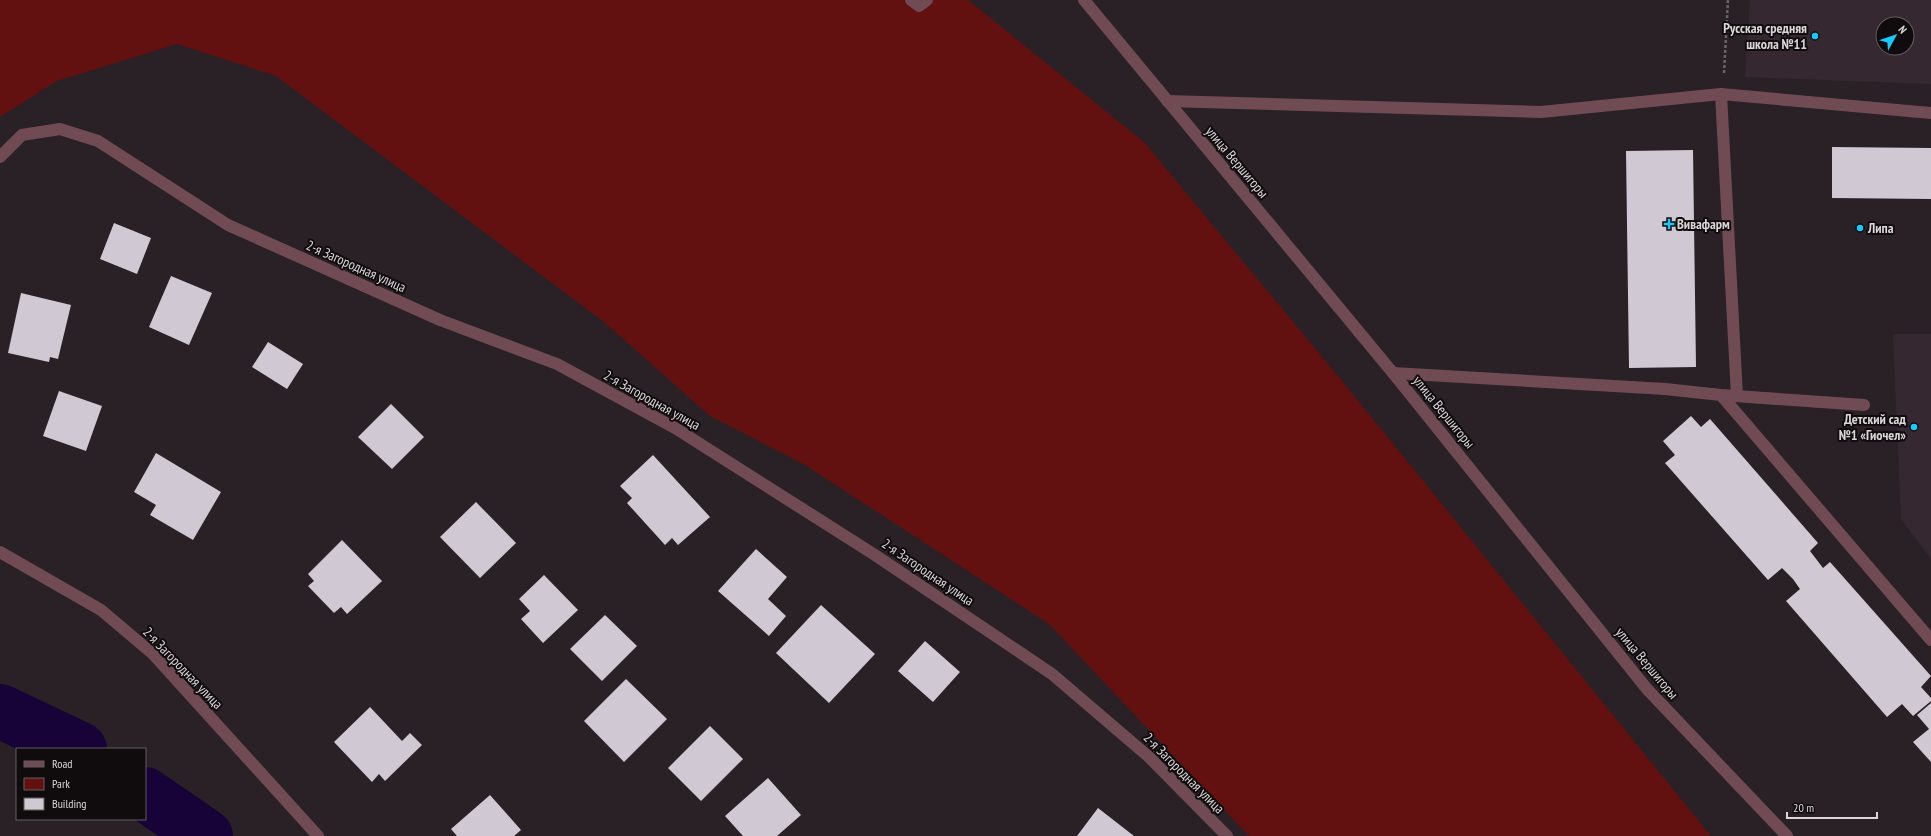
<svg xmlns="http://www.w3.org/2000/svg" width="1931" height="836" font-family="'PT Sans Narrow',sans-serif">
<rect width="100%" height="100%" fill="#292126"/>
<!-- built -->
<path fill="#362831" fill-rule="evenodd" d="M1750,0h181v84l-186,-7zM1883,24h24v24h-24z
M1893,334h38v225l-30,-40z"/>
<!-- green -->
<path fill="#621110" d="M0,0h968l176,142 203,245 364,449h-462l-200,-212 -244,-159 -95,-49 -106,-94 -328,-246 -99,-32 -120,37 -57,36z"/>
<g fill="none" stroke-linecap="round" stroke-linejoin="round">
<!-- river -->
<path stroke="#180339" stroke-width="54" d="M0,711l80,38
M145,794l61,42"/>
</g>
<!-- building -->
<path fill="#d0c9d3" d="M1832,147l99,1v51l-99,-1z
M1693,150l3,217 -67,1 -3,-217z
M114,223l37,15 -14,36 -37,-15z
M171,276l41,17 -23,52 -40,-18z
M21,293l50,12 -13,54 -8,-2 -1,5 -41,-9z
M268,342l35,22 -16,25 -35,-22z
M59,391l43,15 -16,45 -43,-15z
M391,404l33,33 -32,32 -34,-32z
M1691,416l10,11 9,-8 108,124 -8,8 13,17 7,-6 101,114 -10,11 10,11v3l-18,15 -11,-12 -15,13 -101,-116 14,-12 -7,-10 -11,-11 -14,12 -103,-117 10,-8 -12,-14z
M156,453l65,39 -28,48 -43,-25 6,-10 -22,-13z
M653,455l57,62 -32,28 -6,-7 -7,7 -38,-42 5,-5 -12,-12z
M476,502l40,41 -36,35 -40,-41z
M342,540l40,41 -35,33 -6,-7 -7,6 -26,-27 6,-5 -6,-7z
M756,549l31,28 -19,22 18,17 -17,20 -51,-45z
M544,575l34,35 -35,33 -22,-24 9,-8 -11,-12z
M821,605l54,49 -46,49 -53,-50z
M605,615l32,31 -35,35 -32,-32z
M925,641l35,31 -27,30 -35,-31z
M626,679l41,40 -43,43 -40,-41z
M1931,703v59l-18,-20 16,-13 -12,-14z
M370,707l32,34 8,-8 12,12 -37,36 -6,-7 -7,8 -38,-40z
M710,726l33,33 -42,42 -33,-33z
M768,778l33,37 -24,21h-34l-18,-20z
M490,795l31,35 -7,6h-57l-6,-7z
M1098,808l36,28h-57z"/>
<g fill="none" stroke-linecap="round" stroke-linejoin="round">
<!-- path -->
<path stroke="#6b6368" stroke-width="2.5" stroke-dasharray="3 2" stroke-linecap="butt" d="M1724,73l4,-73"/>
<!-- lane -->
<path stroke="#714b54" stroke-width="12" d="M911,0l8,6 8,-6
M1721,94l16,302
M1167,101l374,11 180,-18 210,19
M1393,373l272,16 56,6 143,10
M1721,395l210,245"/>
<!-- street -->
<path stroke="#714b54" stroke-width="12" d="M1084,0l309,373 254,316 140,147
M0,157l22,-22 38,-6 38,12 130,84 212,95 117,44 118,64 200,127 177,119 97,83 78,79
M0,552l101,58 52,44 165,182"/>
</g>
<!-- markers -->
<g fill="#16cafb" stroke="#100c0e" stroke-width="1.5">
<circle cx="1815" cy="36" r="4"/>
<path d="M1667 218h4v4h4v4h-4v4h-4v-4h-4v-4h4z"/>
<circle cx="1860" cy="228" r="4"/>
<circle cx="1914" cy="427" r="4"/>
</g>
<g text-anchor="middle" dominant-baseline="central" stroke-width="4" stroke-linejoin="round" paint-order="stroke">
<!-- poi labels -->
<g font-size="14" font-weight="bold" fill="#dcd6d9" stroke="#100c0e" text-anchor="end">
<text x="1807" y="28">Русская средняя<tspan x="1807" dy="16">школа №11</tspan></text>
<text x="1677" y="224" text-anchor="start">Вивафарм</text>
<text x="1868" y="228" text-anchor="start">Липа</text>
<text x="1906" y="419">Детский сад<tspan x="1906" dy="16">№1 «Гиочел»</tspan></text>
</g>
<!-- street labels -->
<g font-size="14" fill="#dcd6d9" stroke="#100c0e">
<text transform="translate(1237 162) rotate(50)">улица Вершигоры</text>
<text transform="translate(356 266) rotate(24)">2-я Загородная улица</text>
<text transform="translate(652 400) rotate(29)">2-я Загородная улица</text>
<text transform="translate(1444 412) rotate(51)">улица Вершигоры</text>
<text transform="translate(928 572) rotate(34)">2-я Загородная улица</text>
<text transform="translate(1647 663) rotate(50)">улица Вершигоры</text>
<text transform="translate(183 668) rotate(46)">2-я Загородная улица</text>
<text transform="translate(1184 773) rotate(45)">2-я Загородная улица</text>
</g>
</g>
<!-- legend -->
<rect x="16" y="748" width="130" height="72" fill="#100c0e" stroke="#625d5f"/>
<rect x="24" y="761" width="20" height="6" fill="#714b54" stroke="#625d5f"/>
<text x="52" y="768" font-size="12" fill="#dcd6d9">Road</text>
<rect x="24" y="778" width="20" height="12" fill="#621110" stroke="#625d5f"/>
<text x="52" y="788" font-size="12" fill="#dcd6d9">Park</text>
<rect x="24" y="798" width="20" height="12" fill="#d0c9d3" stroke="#625d5f"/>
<text x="52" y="808" font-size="12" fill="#dcd6d9">Building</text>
<!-- north arrow -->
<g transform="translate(1895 36) rotate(50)"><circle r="19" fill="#100c0e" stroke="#625d5f"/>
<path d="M0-3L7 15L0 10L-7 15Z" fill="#16cafb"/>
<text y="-6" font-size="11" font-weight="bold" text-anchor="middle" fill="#dcd6d9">N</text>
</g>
<!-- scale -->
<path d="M1787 812v6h90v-6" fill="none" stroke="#dcd6d9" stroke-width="2"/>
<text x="1793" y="812" font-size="12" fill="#dcd6d9" stroke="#100c0e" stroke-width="3" paint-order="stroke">20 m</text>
</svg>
